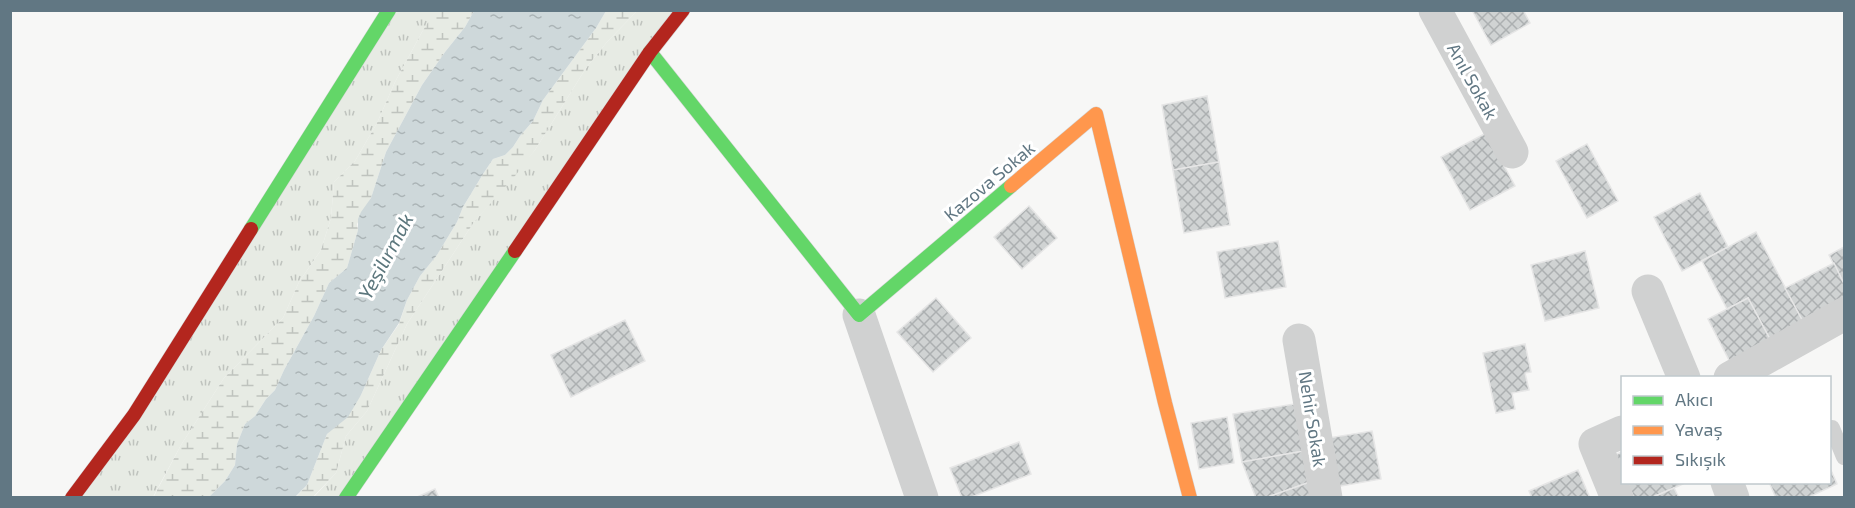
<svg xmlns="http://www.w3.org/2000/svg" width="1855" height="508" font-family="'Exo 2',sans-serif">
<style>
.grass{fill:url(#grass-tufts)}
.wetland{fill:url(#wetland-marsh)}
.water{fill:url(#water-ripples)}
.building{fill:url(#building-cross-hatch);stroke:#e6e6e6;stroke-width:1.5}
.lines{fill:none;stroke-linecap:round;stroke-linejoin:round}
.fast-casing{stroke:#d4d5d6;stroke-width:15}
.slow-casing{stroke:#d4d5d6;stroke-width:15}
.jam-casing{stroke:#d4d5d6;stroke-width:15}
.lane{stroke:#d0d1d1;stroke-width:16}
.street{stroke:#d0d1d1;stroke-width:33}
.fast{stroke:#63d668;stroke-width:14}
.slow{stroke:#ff974d;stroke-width:14}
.jam{stroke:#b3261e;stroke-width:14}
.labels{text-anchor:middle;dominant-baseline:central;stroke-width:6;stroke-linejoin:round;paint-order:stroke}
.street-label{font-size:18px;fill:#617783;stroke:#fff}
.water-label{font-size:20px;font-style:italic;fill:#5c777d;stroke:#fff}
</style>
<defs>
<pattern id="grass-tufts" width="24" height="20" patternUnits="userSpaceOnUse" patternTransform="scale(1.5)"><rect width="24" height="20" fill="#e7ebe4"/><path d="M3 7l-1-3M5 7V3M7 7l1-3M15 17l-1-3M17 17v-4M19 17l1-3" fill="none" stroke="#bfc3be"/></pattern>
<pattern id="wetland-marsh" width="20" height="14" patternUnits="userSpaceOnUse" patternTransform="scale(1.5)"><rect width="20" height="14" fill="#e7ebe4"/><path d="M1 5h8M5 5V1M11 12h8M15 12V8" fill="none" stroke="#bfc3be"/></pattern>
<pattern id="water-ripples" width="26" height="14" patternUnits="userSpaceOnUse" patternTransform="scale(1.5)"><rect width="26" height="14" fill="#ced8da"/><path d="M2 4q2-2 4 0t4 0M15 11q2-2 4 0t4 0" fill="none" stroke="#abb4b6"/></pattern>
<pattern id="building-cross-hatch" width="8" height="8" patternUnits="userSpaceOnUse" patternTransform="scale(1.5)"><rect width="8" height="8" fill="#d0d3d3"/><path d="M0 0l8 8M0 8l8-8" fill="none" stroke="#acb0b1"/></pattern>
</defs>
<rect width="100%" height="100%" fill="#f7f7f6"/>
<g class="grass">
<path d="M389,11H436L422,32L395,82L377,123L355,161L334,182L331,218L321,250L299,282L283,318L224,378L181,445L153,497L72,498Z"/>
<path d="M637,11H683L346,497L313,498L336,473L346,436L367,411L407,324L474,222L535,150L586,68L607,42Z"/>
</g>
<g class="wetland">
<path d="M435,11H474L465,27L445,52L422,85L386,152L371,198L357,224L358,230L347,268L329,283L314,316L284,370L275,390L266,399L255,416L245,424L237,444L235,465L225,481L209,497L153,498L181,445L224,378L283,318L299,282L321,250L331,218L334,182L355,161L377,123L395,82L422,32Z"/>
<path d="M606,11H637L607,42L586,68L535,150L515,176L474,222L407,324L367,411L346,436L336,473L313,497L295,498L307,485L327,434L361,395L381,350L399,324L407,300L420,276L437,255L457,222L463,207L483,174L493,159L505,155L513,147L520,136L533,121L543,100L596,28Z"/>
</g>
<path class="water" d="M474,11H606L596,28L543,100L533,121L520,136L513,147L505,155L493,159L483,174L463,207L457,222L437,255L420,276L407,300L399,323L381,350L361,395L348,417L327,434L307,485L295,497H209L225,481L235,465L237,444L245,424L255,416L266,399L275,390L284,370L314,316L329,283L347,268L358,230V219L361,212L371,198L386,152L422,85L445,52L465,27Z"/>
<g class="building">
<path d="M1472,10H1523L1530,23L1491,45Z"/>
<path d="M1207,96L1219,162L1173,170L1162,105Z"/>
<path d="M1486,133L1515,186L1470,210L1441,157Z"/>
<path d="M1587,144L1618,201L1587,218L1556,161Z"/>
<path d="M1219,162L1230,225L1184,233L1173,170Z"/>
<path d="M1700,193L1728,247L1682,271L1654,217Z"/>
<path d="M1029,206L1057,238L1022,269L994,237Z"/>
<path d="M1756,232L1805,325L1772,343L1748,298L1727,309L1702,261Z"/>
<path d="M1278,241L1286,287L1225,298L1217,252Z"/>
<path d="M1844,247V284L1829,255Z"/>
<path d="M1585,251L1599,308L1545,321L1531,265Z"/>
<path d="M1834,263L1844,284V305L1805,325L1785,288Z"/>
<path d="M936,298L971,338L933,372L897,332Z"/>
<path d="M1748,298L1772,343L1731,364L1708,319Z"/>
<path d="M625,320L645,361L571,397L551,355Z"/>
<path d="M1525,344L1531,372L1525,373L1529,390L1512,393L1515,409L1496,413L1483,353Z"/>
<path d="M1294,404L1304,451L1242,462L1233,414Z"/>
<path d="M1227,417L1234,463L1199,469L1191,423Z"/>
<path d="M1372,431L1381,479L1336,487L1328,438Z"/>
<path d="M1019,442L1031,474L969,498H962L950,468Z"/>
<path d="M1304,451L1310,482L1265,498H1256L1242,462Z"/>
<path d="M1622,452V471L1615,455Z"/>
<path d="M1830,468L1837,484L1807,498H1776L1769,482H1830Z"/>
<path d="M1578,470L1590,498H1532L1529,491Z"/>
<path d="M1310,482L1314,498H1265Z"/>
<path d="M1627,482H1683V484L1651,498H1634Z"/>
<path d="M1674,488L1679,498H1651Z"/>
<path d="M435,489L439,498H415Z"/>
</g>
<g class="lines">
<defs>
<g id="fast">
<path d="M650,52L859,315L1011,186"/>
<path d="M251,229L389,10"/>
<path d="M346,498L515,251"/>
</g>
<path id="slow" d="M1011,186L1096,114L1165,403L1190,498"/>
<g id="jam">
<path d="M515,251L650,52L683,10"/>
<path d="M72,498L134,415L251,229"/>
</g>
</defs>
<use href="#fast" class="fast-casing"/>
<use href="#slow" class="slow-casing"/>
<use href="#jam" class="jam-casing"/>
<path class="lane" d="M1832,428L1844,457"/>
<g class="street">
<path d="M1435,10L1512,152"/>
<path d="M1648,291L1684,378"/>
<path d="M859,315L922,498"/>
<path d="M1299,340L1326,498"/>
<path d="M1730,378L1844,314"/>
<path d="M1727,482L1733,498"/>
<path d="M1617,498L1595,444L1622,432"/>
</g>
<use href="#fast" class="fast"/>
<use href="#slow" class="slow"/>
<use href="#jam" class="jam"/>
</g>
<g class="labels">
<g class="street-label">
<text transform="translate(1473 81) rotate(61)">Anıl Sokak</text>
<text transform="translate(989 181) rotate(-40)">Kazova Sokak</text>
<text transform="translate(1313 419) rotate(81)">Nehir Sokak</text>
</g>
<g class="water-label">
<text transform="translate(385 256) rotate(-62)">Yeşilırmak</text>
</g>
</g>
<rect width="1855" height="508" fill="none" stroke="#617783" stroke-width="24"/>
<rect x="1621" y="376" width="210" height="108" fill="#ffffff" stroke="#c0c9cd" stroke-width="1.5"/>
<rect x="1633" y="396" width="30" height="9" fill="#63d668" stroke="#c0c9cd" stroke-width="1.5"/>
<text x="1675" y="406" font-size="18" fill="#617783">Akıcı</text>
<rect x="1633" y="426" width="30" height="9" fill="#ff974d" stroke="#c0c9cd" stroke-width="1.5"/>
<text x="1675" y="436" font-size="18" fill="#617783">Yavaş</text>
<rect x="1633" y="456" width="30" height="9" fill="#b3261e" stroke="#c0c9cd" stroke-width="1.5"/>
<text x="1675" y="466" font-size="18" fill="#617783">Sıkışık</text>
</svg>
